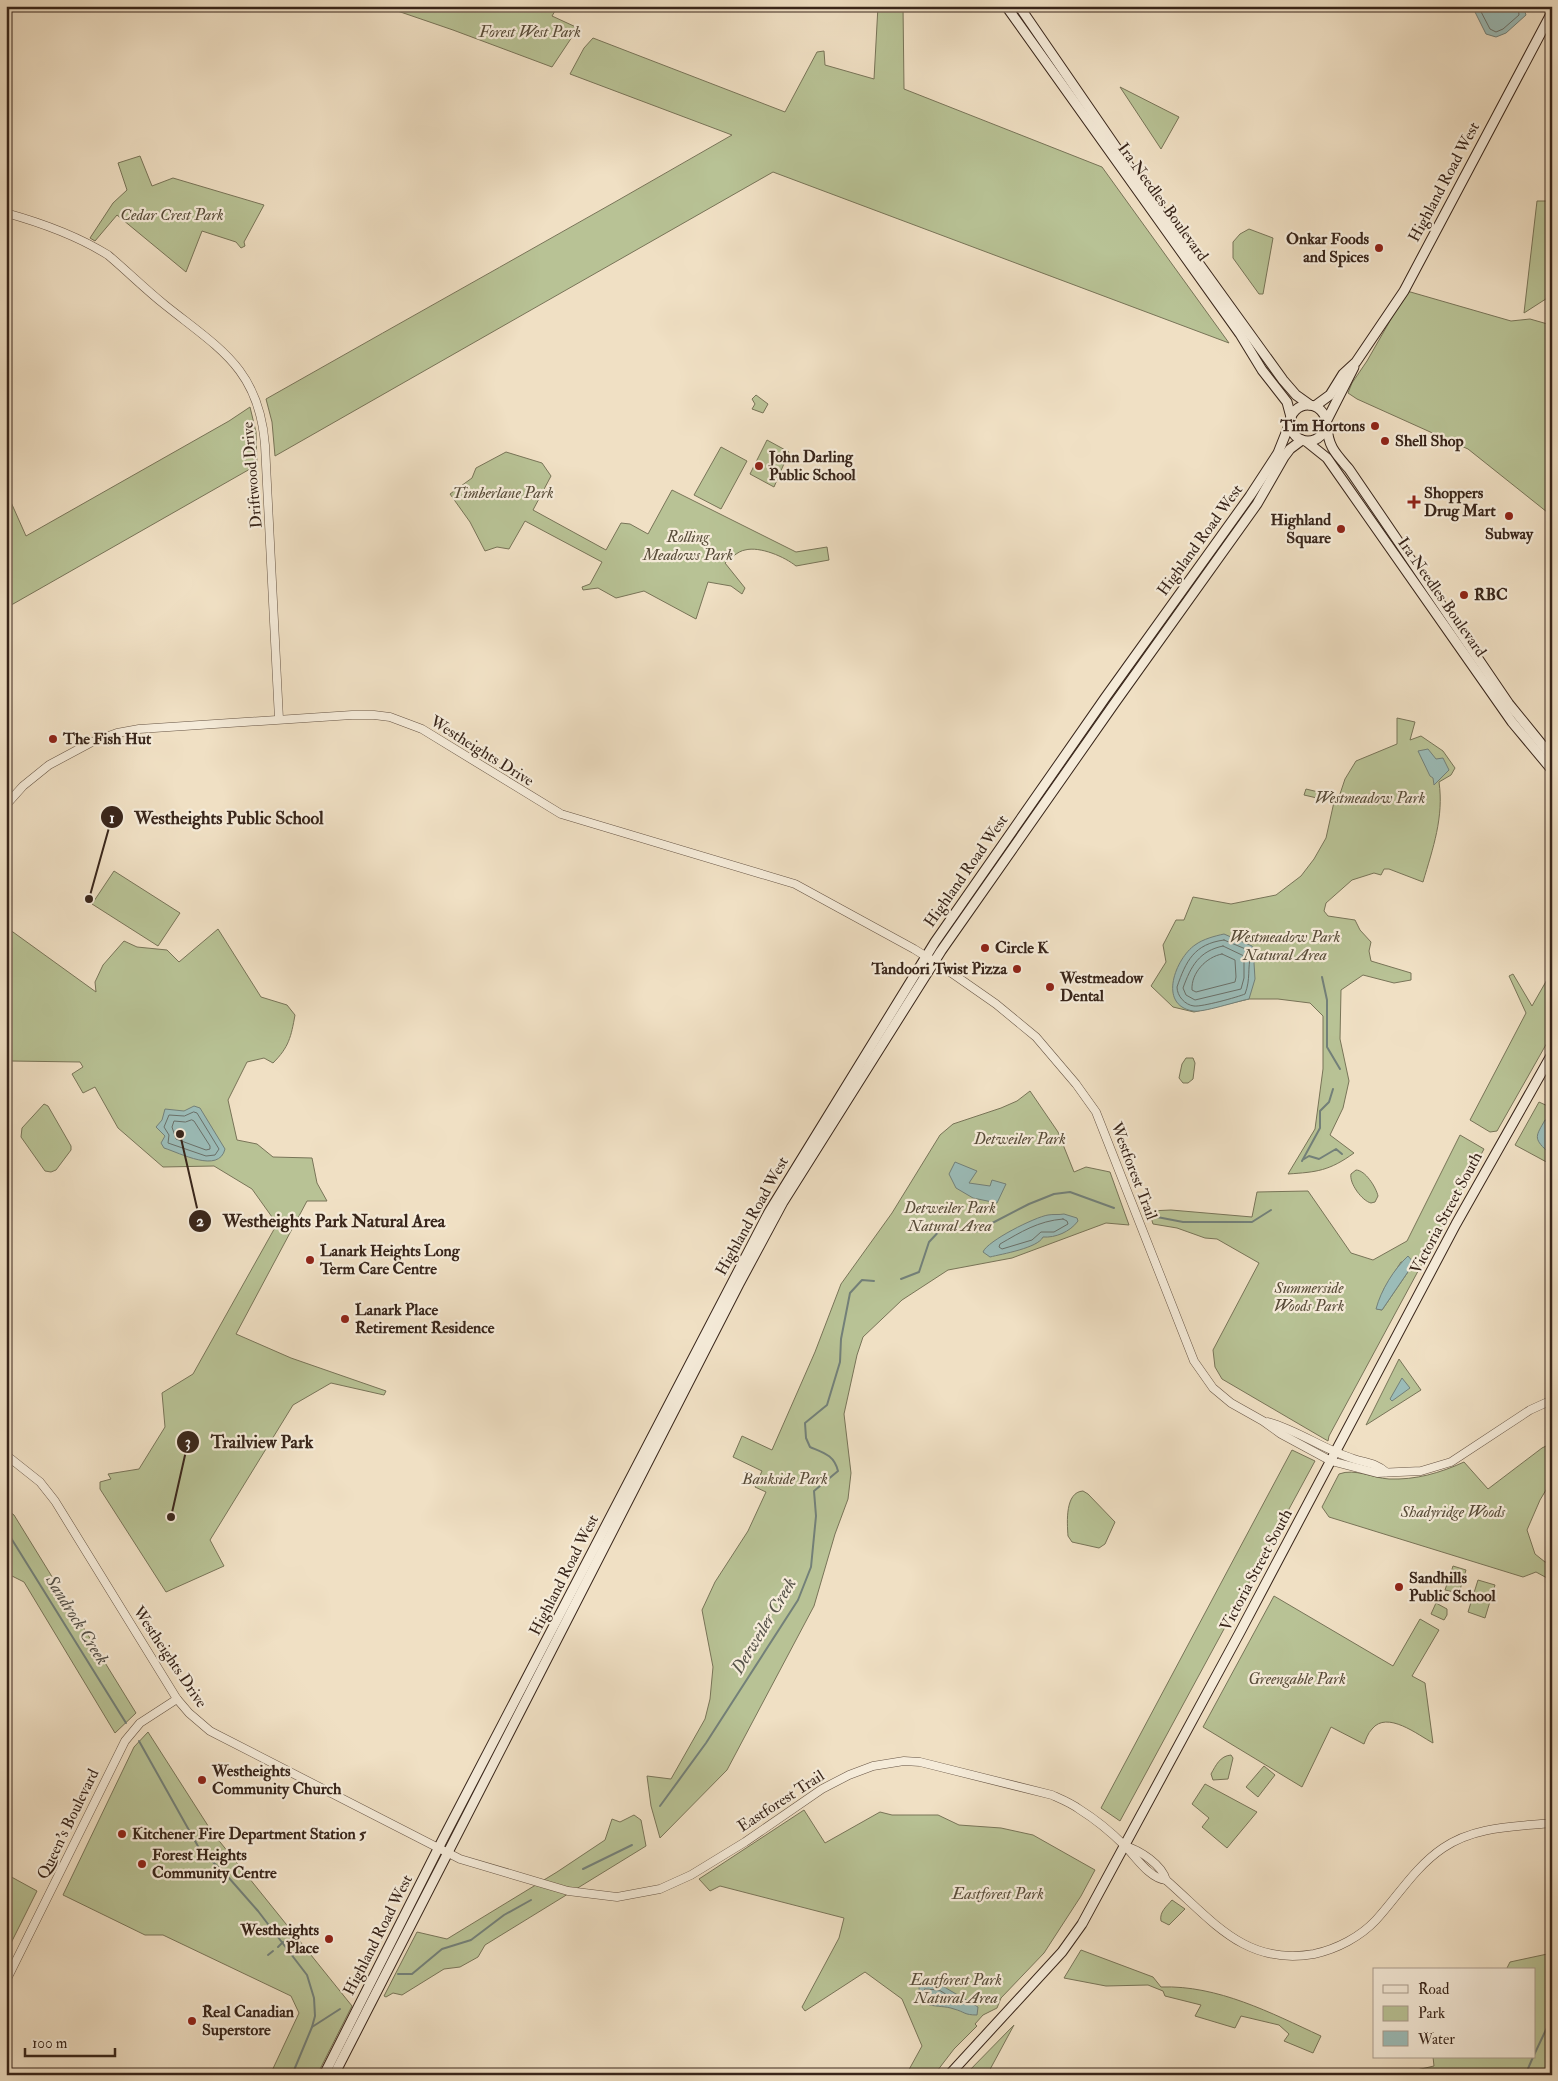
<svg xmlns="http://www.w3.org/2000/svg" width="1558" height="2081" font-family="'IM FELL Double Pica',serif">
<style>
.green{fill:#b8c295;stroke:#787458;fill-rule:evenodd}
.water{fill:#9bbcb8;stroke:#738079}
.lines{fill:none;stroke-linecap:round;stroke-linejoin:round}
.shore{stroke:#6a7069;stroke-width:1}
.stream{stroke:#738079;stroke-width:2}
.tertiary-casing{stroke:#665444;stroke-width:9}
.secondary-casing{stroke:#38251a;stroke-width:11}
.tertiary{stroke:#f5ebd9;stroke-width:8}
.secondary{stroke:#f5ebd9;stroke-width:9}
.poi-dot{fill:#8f2418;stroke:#f5ebd9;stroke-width:2}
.labels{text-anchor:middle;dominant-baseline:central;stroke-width:4.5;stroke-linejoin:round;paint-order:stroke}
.park-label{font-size:16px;font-style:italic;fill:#584c39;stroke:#f5ebd9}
.street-label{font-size:16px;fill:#38251a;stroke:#f5ebd9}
.poi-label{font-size:16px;font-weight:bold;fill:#38251a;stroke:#f5ebd9;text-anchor:start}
.water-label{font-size:18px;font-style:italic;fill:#565249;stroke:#f5ebd9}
.leader{fill:none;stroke:#38251a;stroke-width:2}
.callout-dot{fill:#38251a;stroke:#f5ebd9;stroke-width:2}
.mark-label{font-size:15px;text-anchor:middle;font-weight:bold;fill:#fff}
.callout-label{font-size:18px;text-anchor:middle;font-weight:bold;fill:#38251a;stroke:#f5ebd9;stroke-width:4.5;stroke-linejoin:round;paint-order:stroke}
</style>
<rect width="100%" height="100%" fill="#f0e0c4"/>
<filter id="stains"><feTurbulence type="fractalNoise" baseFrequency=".004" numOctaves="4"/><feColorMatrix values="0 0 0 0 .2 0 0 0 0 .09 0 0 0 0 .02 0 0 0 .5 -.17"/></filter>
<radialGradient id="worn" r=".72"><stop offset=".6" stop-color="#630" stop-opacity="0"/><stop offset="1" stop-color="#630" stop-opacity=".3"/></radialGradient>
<g class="green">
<path d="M383,6H558L552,16L578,28L552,67L453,30Z"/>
<path d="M878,6H903L904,89L1102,167L1229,343L773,172L275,456L272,422L266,399C421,311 578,224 732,135L570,74L584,48L593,38L785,112L817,52L824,51L825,65L874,79Z"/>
<path d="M1120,87L1179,117L1161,149Z"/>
<path d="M140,156L152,186L173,178L264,205L244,242L245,246L241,248L236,242L202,231L186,272L117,215L95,241L90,238L113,203L127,190L118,163Z"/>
<path d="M1537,201H1552V295L1524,313Z"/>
<path d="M1249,229L1273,238L1263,294H1259L1233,258V242L1240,234Z"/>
<path d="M1407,291L1511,321L1530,319L1551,325C1545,316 1545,307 1552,298V516L1468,449L1357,399L1348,393L1352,383L1367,361Z"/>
<path d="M756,395L768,404L763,413L752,409L755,404L752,399Z"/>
<path d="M250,407L256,432L257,465L6,608V491L26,536L229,421Z"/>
<path d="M767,440L789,452L774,487L750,474Z"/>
<path d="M721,447L747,461L721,509L694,495Z"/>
<path d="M506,452L542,463L551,476L533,510L606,550L621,523L630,524L648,534L672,490L796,552L827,547L829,560L796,566C785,557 760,546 745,550C738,551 730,559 725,563L745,588L742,594L731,586L708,582L696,619L644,591L616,598L598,588L583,590L582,587L590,584L602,562L525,521L509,549L497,547L485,551L470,522L450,494L472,478L476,468Z"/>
<path d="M1397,718L1415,722L1410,740L1421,736L1443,751L1455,768L1451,775L1439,782C1444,817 1433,848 1423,882L1389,869H1384L1381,875L1374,873L1352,880L1326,903L1324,911L1328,916L1355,920L1360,930L1371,942L1369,951L1371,961L1411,973V980L1394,983L1363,975L1341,990L1340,1039L1349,1081L1343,1108L1330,1135L1354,1153C1329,1171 1317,1172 1288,1174L1315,1129L1323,1069V1016L1310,1003L1278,999H1249L1194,1012L1173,1007L1151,986L1166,962L1163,945L1176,920H1184L1193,897L1231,904L1276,895L1301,876L1314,859L1326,838L1334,802L1304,795L1306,789L1339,797L1345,779L1356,761L1397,744Z"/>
<path d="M114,871L180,913L158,946L92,904Z"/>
<path d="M6,927L96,992L95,982L103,965L124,941L137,947L167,950L179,962L218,929L261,997L287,1005L295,1015C291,1037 289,1047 273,1063L264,1058L247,1062L228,1100L237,1140L257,1144L273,1157L312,1158L317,1183L327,1201H307L236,1334L291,1358L386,1391L384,1395L331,1383L293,1405L210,1540L224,1566L166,1592L100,1489V1482L111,1479L108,1474L139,1469L165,1427L162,1393L193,1374L277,1224L252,1189L214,1166L163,1167L118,1128L95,1087L83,1093L72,1074L83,1067L80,1062L11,1061L6,1058Z"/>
<path d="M1552,971V1034L1497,1131L1490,1132L1470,1120L1526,1013L1509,976L1513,974L1532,1006Z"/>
<path d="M1186,1058H1193L1195,1063L1193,1079L1188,1083H1183L1179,1078L1182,1064Z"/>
<path d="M1030,1091L1058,1132L1074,1172L1086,1167L1110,1172L1129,1225L1106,1223L1012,1258L948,1270L902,1300L863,1337L857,1355L844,1414L851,1473L848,1499L835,1534L814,1606L727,1770L660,1838L651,1806L647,1776L671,1779L705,1719L710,1699L713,1667L702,1610L715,1582L748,1531L766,1492L755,1487L762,1471L733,1457L742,1436L772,1450L815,1352L841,1284L892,1213L940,1135L953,1124L1001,1108L1017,1101Z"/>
<path d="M1539,1102L1552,1108V1165L1515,1145Z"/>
<path d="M44,1104L48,1106L71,1146V1150L56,1170L51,1172L45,1171L21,1137L22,1128Z"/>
<path d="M1460,1135L1484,1149L1329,1436L1328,1441L1222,1379L1215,1367L1213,1350L1259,1263L1217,1239L1205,1238L1177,1228L1153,1224L1149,1211L1171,1210L1252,1217L1257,1192L1308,1191L1351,1253L1373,1260L1407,1241ZM1401,1262L1414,1263L1382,1310L1377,1309L1384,1289Z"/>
<path d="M1356,1170C1365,1170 1376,1187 1378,1196L1375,1202L1371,1203C1362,1201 1349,1183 1351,1174Z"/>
<path d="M1399,1359L1421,1390L1366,1425Z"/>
<path d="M1552,1443V1480L1540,1500L1527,1530L1535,1554L1545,1562L1552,1563V1604L1547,1578L1536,1572L1523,1577L1329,1517L1322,1507L1339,1474C1355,1468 1372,1478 1389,1479C1416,1480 1440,1473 1464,1462L1488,1489L1542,1448Z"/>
<path d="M1292,1450L1315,1461L1120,1821L1101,1808Z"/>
<path d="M1083,1491L1088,1494L1115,1522L1105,1544L1099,1548L1072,1542L1068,1536C1067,1522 1065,1492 1083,1491Z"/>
<path d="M6,1509L14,1515L136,1713L115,1733L24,1582L6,1573Z"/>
<path d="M1453,1566L1466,1570L1459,1593L1445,1590Z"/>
<path d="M1478,1580L1495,1585L1485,1618L1468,1612Z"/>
<path d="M1274,1596L1393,1666L1420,1619L1439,1630L1412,1676L1425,1683L1433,1743C1418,1735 1387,1710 1372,1729C1368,1733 1366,1739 1364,1744L1331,1727L1302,1787L1203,1727Z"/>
<path d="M1436,1603L1447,1609V1615L1444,1620L1431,1614Z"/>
<path d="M148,1732L212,1832L352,2006L317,2075H270L299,2013L291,1996L163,1935H145L63,1895L134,1747Z"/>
<path d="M1231,1755L1233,1758L1228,1779L1213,1780L1211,1774C1216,1765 1220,1756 1231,1755Z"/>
<path d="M1264,1766L1275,1775L1258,1797L1246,1787Z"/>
<path d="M1205,1784L1257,1812L1227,1848L1202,1827L1209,1818L1192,1804Z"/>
<path d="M804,1810L825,1843L880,1812L892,1815H938L959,1825L1001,1828L1033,1835L1095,1870L1081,1896L1044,1953L1001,1998L997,2008L983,2015L975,2024L977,2026L954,2049L934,2075H906L922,2046L902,1999L865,1972L805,2011L802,2007L839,1938L844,1918L720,1886L710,1891L699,1879Z"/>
<path d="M634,1815L641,1820L646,1846L485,1945L478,1957L460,1967L444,1969L402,1995L393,1993L386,1997L384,1996L417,1932L447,1939L557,1872L605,1840L612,1819L620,1822Z"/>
<path d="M6,1874L37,1891L6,1953Z"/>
<path d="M1172,1900L1185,1909L1169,1925L1161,1921C1159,1912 1167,1906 1172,1900Z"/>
<path d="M1081,1950L1153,1977L1161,1987C1218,1985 1271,2013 1321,2036L1313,2053L1284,2041L1289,2034L1279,2025L1241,2016L1235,2028L1195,2016L1201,2005L1165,1996L1163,1991L1148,1985L1106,1986L1064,1978Z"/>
<path d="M1552,1953V2075H1395L1434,2066L1433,2057H1534V1970H1506L1510,1962Z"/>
<path d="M1014,2025L987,2075H965Z"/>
</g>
<g class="water">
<path d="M1472,6H1519L1524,9L1526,15L1506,33L1496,37L1486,34Z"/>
<path d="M1428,749L1436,759L1443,758L1449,770L1434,785L1433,778L1430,776L1418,751Z"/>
<path d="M1224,934L1252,946L1257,956L1254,963L1255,979L1249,999C1238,1001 1202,1013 1193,1011C1157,1005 1176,958 1195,945C1203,939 1215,936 1224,934Z"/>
<path d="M194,1106L200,1108L225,1149C219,1174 180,1153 164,1148L161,1143L165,1136L156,1127L162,1120L165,1109L184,1111Z"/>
<path d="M1545,1120L1552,1121C1552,1131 1550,1141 1547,1151C1533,1138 1536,1136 1545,1120Z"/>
<path d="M955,1162L977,1171L969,1183L990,1186L992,1180L1006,1184L997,1203L973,1198L956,1188L949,1174Z"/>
<path d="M1064,1214L1077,1218L1078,1221C1070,1232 1055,1238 1043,1237C1038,1248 1002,1254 990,1257L983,1252C987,1241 1035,1217 1048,1215C1053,1214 1059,1215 1064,1214Z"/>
<path d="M1408,1256L1414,1263L1382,1310L1376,1309C1381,1290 1394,1269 1408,1256Z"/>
<path d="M1402,1378L1410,1388L1392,1401L1390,1399Z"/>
<path d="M927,1982L941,1985L978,2007L977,2015C964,2015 965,2012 954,2009C937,2003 919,2012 919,1986Z"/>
</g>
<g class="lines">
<g class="shore">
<path d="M1478,6L1490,29L1496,32L1503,29L1519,15L1518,6"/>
<path d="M1224,940L1248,950L1251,955C1247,969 1251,978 1245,994C1238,997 1202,1007 1194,1006C1185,1005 1177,996 1177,987C1186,961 1194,944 1224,940Z"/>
<path d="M1223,946L1244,956V978L1241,989L1195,1000L1186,995L1183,988C1191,966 1199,951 1223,946Z"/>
<path d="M1222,954L1235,960L1236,977L1235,982L1196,992L1192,990C1191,973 1206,957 1222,954Z"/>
<path d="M194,1112L197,1113L219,1149L215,1155L206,1156L168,1143L169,1135L164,1127L169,1115L184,1116Z"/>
<path d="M192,1120L194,1121L210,1146V1149L206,1150L176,1139L172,1127L174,1121L185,1122Z"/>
<path d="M1063,1219L1067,1221L1068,1224L1054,1232H1041L1032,1240L1002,1249L999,1247L1000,1244C1021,1232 1038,1221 1063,1219Z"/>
<path d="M925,1989L939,1990L954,1999L955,2002C944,2006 931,2003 924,1993Z"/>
</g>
<g class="stream">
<path d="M1322,977L1327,1000V1047L1340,1069"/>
<path d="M1304,1159L1309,1156L1319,1159L1336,1149L1342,1154"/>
<path d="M1302,1161L1320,1128V1111L1329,1102L1333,1089"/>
<path d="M1157,1217L1183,1222H1252L1271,1210"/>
<path d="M901,1279L919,1272L929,1242L944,1226L975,1232L1029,1204L1054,1194L1070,1192L1114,1208"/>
<path d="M6,1530L126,1723"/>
<path d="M139,1741L199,1848L229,1878L258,1911L307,1975L314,1998L315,2016L312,2027L292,2075"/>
<path d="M660,1806L706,1743L798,1600L811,1567L816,1516L814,1491L838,1471C834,1455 824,1453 810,1447L806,1438L805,1423L827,1405L840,1362L841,1339L850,1293L862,1280L874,1281"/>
<path d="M583,1869L632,1845"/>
<path d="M278,1947L283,1942"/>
<path d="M268,1955L273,1951"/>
<path d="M398,1974H412L442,1949L471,1940L504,1915L531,1900"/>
<path d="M312,2027L340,2009"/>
<path d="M1534,2055L1552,2017"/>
<path d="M1522,2075L1527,2071L1533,2057"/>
</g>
<defs>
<g id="tertiary">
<path d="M6,213C42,223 76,235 108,255C127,271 145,289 165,305C220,349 259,369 265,445L279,719"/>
<path d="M6,805L23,786L49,765L92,742L117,733L139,729L352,715H374L390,717L422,729L561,814L795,884L914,949L943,967L996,1004L1036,1037L1076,1084L1096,1112L1194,1361L1213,1388L1231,1403L1263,1421L1281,1434L1331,1461L1377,1473L1421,1471L1451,1462L1530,1410L1552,1400"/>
<path d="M1268,1422C1298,1430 1324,1450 1354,1459C1366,1463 1376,1463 1386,1472"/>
<path d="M6,1455L40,1482L55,1501L177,1699L189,1713L210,1731L460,1859L568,1891L617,1897L660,1889L691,1875L745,1842L822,1789L849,1775L873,1766L904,1761L920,1762L1052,1795C1061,1799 1071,1803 1079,1809C1095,1819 1112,1833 1125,1846C1136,1857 1150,1879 1166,1880"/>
<path d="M1125,1846C1140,1850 1162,1865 1166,1880C1213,1921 1245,1966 1314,1954C1337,1949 1360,1937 1376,1920C1398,1896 1415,1867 1443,1848C1475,1826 1514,1827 1552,1823"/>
<path d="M6,1981L125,1741L140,1723L177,1699"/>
</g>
<g id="secondary">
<path d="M1006,6L1240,334L1262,370L1287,402L1291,417"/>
<path d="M1019,6L1140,182L1283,380L1296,395L1310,405"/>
<circle cx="1308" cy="423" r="18"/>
<path d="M1315,406L1330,395L1343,374L1356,362L1404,291L1552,12"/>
<path d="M1327,420L1354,367"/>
<path d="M1327,426C1328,447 1336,454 1349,469L1509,704L1552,757"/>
<path d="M1307,442L1327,458L1512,722L1552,770"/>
<path d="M324,2075L444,1837L769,1212L935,942L1105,698L1250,496L1278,453L1290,423"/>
<path d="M334,2075L739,1284L783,1202L941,951L1114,704L1257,504L1284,457L1290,449L1302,440"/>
<path d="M949,2075L1062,1952L1082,1924L1239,1634L1456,1224L1552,1054"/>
</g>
</defs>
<use href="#tertiary" class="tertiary-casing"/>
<use href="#secondary" class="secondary-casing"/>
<use href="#tertiary" class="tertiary"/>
<use href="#secondary" class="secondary"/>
</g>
<g class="poi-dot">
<circle cx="1379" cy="248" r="5"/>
<circle cx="1375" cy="426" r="5"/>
<circle cx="1385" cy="441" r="5"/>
<circle cx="759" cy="466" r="5"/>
<path d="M1411.5 494.5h5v5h5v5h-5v5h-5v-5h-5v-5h5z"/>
<circle cx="1509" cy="516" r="5"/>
<circle cx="1341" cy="529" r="5"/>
<circle cx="1464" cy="595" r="5"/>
<circle cx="53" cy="739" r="5"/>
<circle cx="985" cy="948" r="5"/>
<circle cx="1017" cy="969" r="5"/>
<circle cx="1050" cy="987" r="5"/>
<circle cx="310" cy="1260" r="5"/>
<circle cx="345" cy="1319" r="5"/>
<circle cx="1399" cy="1587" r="5"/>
<circle cx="202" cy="1780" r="5"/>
<circle cx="122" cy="1834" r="5"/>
<circle cx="142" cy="1864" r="5"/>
<circle cx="329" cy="1939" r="5"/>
<circle cx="192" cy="2021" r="5"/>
</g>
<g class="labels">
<g class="park-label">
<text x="530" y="32">Forest West Park</text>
<text x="172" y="215">Cedar Crest Park</text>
<text x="503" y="493">Timberlane Park</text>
<text x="688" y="537">Rolling<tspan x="688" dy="18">Meadows Park</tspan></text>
<text x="1370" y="798">Westmeadow Park</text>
<text x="1285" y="937">Westmeadow Park<tspan x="1285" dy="18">Natural Area</tspan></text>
<text x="1020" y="1139">Detweiler Park</text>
<text x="950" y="1208">Detweiler Park<tspan x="950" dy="18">Natural Area</tspan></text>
<text x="1309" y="1288">Summerside<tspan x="1309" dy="18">Woods Park</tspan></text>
<text x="785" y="1479">Bankside Park</text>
<text x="1453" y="1512">Shadyridge Woods</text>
<text x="1297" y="1679">Greengable Park</text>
<text x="998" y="1894">Eastforest Park</text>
<text x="956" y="1980">Eastforest Park<tspan x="956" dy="18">Natural Area</tspan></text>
</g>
<g class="street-label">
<text transform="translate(1444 182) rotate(-62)">Highland Road West</text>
<text transform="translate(1163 202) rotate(54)">Ira Needles Boulevard</text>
<text transform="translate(252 475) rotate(-95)">Driftwood Drive</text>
<text transform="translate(1200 540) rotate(-54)">Highland Road West</text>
<text transform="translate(1442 597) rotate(55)">Ira Needles Boulevard</text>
<text transform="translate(482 751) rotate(32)">Westheights Drive</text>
<text transform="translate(966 871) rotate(-55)">Highland Road West</text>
<text transform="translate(1134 1171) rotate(69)">Westforest Trail</text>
<text transform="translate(1446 1213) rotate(-62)">Victoria Street South</text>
<text transform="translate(752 1216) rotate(-61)">Highland Road West</text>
<text transform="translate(1256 1570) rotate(-62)">Victoria Street South</text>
<text transform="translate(564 1575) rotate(-63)">Highland Road West</text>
<text transform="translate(170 1657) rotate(56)">Westheights Drive</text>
<text transform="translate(781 1801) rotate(-33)">Eastforest Trail</text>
<text transform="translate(68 1824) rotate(-64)">Queen's Boulevard</text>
<text transform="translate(378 1935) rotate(-63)">Highland Road West</text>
</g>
<g class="poi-label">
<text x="1369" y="239" text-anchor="end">Onkar Foods<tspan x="1369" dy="18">and Spices</tspan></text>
<text x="1365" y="426" text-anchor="end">Tim Hortons</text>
<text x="1395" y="441">Shell Shop</text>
<text x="769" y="457">John Darling<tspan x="769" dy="18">Public School</tspan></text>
<text x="1424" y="493">Shoppers<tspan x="1424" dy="18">Drug Mart</tspan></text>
<text x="1331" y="520" text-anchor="end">Highland<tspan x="1331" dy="18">Square</tspan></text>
<text x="1509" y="534" text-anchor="middle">Subway</text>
<text x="1474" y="595">RBC</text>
<text x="63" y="739">The Fish Hut</text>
<text x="995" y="948">Circle K</text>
<text x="1007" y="969" text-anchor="end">Tandoori Twist Pizza</text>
<text x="1060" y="978">Westmeadow<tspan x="1060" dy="18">Dental</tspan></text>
<text x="320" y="1251">Lanark Heights Long<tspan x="320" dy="18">Term Care Centre</tspan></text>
<text x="355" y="1310">Lanark Place<tspan x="355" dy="18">Retirement Residence</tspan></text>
<text x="1409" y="1578">Sandhills<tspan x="1409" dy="18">Public School</tspan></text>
<text x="212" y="1771">Westheights<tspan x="212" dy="18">Community Church</tspan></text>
<text x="132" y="1834">Kitchener Fire Department Station 5</text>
<text x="152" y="1855">Forest Heights<tspan x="152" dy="18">Community Centre</tspan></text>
<text x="319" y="1930" text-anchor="end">Westheights<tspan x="319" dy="18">Place</tspan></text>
<text x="202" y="2012">Real Canadian<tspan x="202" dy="18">Superstore</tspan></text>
</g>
<g class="water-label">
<text transform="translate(77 1620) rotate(58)">Sandrock Creek</text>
<text transform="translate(764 1626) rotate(-59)">Detweiler Creek</text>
</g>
</g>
<path class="leader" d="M89 899L112 817M180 1134L200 1221M171 1517L188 1442"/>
<g class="callout-dot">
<circle cx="89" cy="899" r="5"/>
<circle cx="180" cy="1134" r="5"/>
<circle cx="171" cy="1517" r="5"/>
<circle cx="112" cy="817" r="12"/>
<circle cx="200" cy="1221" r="12"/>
<circle cx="188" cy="1442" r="12"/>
</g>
<g class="mark-label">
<text x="112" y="823">1</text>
<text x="200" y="1226">2</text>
<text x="188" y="1447">3</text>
</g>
<g class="callout-label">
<text x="229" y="824">Westheights Public School</text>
<text x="334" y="1227">Westheights Park Natural Area</text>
<text x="262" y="1448">Trailview Park</text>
</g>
<rect width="1558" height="2081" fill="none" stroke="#f0e0c4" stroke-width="25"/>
<rect x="8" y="8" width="1543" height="2066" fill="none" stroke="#38251a" stroke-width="2.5"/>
<rect x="12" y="12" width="1533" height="2056" fill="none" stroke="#38251a"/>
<rect x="1373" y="1968" width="162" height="90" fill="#f5ebd9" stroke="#a99c8d"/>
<rect x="1383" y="1985" width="25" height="8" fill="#f5ebd9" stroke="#a99c8d"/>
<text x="1418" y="1994" font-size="15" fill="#38251a">Road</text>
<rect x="1383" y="2006" width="25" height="15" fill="#b8c295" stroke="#a99c8d"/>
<text x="1418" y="2018" font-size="15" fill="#38251a">Park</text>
<rect x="1383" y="2031" width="25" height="15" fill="#9bbcb8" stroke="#a99c8d"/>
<text x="1418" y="2044" font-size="15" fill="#38251a">Water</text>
<path d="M25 2048v8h90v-8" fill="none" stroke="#38251a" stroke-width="2.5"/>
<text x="32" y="2048" font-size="15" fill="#38251a" stroke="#f5ebd9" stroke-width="4" paint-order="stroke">100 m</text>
<rect width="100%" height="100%" filter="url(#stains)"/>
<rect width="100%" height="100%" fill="url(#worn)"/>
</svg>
